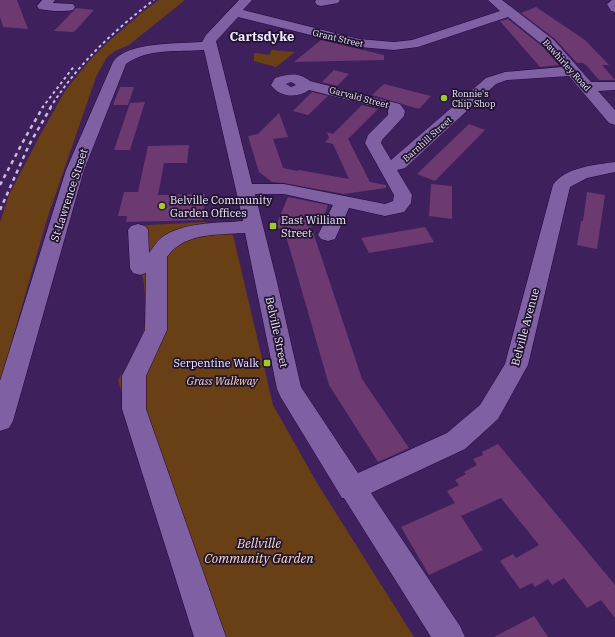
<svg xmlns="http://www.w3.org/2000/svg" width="615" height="637" font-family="'IBM Plex Serif',serif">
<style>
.green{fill:#694015}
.building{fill:#6c3971}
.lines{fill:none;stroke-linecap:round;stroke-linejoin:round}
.minor-casing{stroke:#250341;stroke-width:1}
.minor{fill:#7e60a3;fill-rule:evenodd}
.rail-far1{stroke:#cabcdb;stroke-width:2;stroke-dasharray:3 3;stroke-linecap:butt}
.rail{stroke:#cabcdb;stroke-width:2.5;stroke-dasharray:4 4;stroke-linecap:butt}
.poi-dot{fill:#a0c92b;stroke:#1f132e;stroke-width:1.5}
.labels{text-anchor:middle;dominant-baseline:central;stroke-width:3.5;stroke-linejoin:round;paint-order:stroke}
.far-street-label{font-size:9px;fill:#f1e7fe;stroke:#1f132e}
.far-poi-label{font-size:9px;fill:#f1e7fe;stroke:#1f132e;text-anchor:start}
.street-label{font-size:11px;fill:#f1e7fe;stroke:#1f132e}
.poi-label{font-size:11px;fill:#f1e7fe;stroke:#1f132e;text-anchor:start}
.park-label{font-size:11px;font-style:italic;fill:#f8dbc1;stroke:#1f132e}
.far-district-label{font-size:13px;font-weight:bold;fill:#f1e7fe;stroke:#1f132e}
.near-park-label{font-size:13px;font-style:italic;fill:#f8dbc1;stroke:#1f132e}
</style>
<rect width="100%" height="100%" fill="#3e205d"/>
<g class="green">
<path d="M159,0H185L129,45L115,51L107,57L96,77L48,216L0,382V222L9,195L38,139L65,91L90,60L108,42L144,11Z"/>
<path d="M271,50L295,52L276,67L254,61V53L270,55Z"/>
<path d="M205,222L233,235L273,405L317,483L414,637H195L118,380L141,345L146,317L144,283L131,226Z"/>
</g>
<g class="building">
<path d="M0,0H17L28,29L3,27L0,17Z"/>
<path d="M536,7L585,40L609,65H602L615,80H599L587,66L583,63H577L555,39L521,13Z"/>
<path d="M76,8L94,10L74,32L54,31Z"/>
<path d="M508,19L543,47L559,65L540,67L500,21Z"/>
<path d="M321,40L384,55V60L294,62Z"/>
<path d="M334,70L349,74L337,86L322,82Z"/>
<path d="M384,84L431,96L419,109L372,95Z"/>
<path d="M120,87H134L128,105H113Z"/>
<path d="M312,92L328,96L308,115L293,111Z"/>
<path d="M145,102L130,150H114L130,103Z"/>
<path d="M362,105L378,109L348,139L370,182L386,185V188L344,194L284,183L272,182L259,172L248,136L258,134L279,113L288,137L273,139L283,168L297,171L299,170L349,179L333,144L325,142L329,138L327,132L333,134Z"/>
<path d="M469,124L485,130L435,181L417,174Z"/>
<path d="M189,145L187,163H164L158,195L205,194L203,220L126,222L127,216H118L124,192H138L148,146Z"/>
<path d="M431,184L452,186V219L429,216Z"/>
<path d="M587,192L605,195L597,249L577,245L581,221H583Z"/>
<path d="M288,197L328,205L322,222L309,220L362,379L409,448L378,462L329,385L284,229L275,228Z"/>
<path d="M425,227L434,242L369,253L361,238Z"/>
<path d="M498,444L615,585V618L601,600L587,608L564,578L552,585L548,579L535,587L532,583L520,589L500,561L513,554L516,558L539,545L501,498L461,516L483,550L429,575L401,527L455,503L447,491L459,485L455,480L466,474L464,472L477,465L473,459L483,455L482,452Z"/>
<path d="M534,616L548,637H494Z"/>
</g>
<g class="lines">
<defs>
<g id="minor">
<path d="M42,0H55L53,3L73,4L75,7L73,10C63,12 49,11 39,9L37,6Z"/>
<path d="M239,0H252L243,10L359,39L394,42L412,40L500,11L488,0H502L554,40L591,82H615V90L598,91L615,110V125L609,123L569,76L507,80L496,84L405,168L397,170L412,195L411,203L404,212L385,216L349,208L335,239L328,241L321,239L318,235L333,205L284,194H255L277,282L301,387L358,473L447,433L480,405L505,364L553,185C565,167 595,165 615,162V172L587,178L570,187L528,365L498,419L465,449L371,493L460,626L465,637H431L344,498H342L280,396L277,389L245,233C219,235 184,232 167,257V330L146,376V409L226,637H194L122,409V376L145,330L146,273L140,275L133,273L130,268L128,230L131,226L138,224L145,226L148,230L149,253C153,248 156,242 161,238C181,222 219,223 243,221L204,50C179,52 147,48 126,64L84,170L13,421L9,428L0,431V381L66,170L113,62C127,41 180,44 202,42L206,35ZM238,17L359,47L394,50L418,47L508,17L544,46L562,67L505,72L486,78L391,160L381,143L382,140L404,116L405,111L400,104L310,81C298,72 289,74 275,78L271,85C279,97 297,99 309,90L388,110V115L368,135L365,143L394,195L393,201L385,204L284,184H252L216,41ZM291,82L296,85L291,87L286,84Z"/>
<path d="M316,0H340L338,3L321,6L317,5L315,2Z"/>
<path d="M612,0H615V12L611,11L607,4Z"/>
</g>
</defs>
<use href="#minor" class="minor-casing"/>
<use href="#minor" class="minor"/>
<g class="rail-far1">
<path d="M42,108L75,65"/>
<path d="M50,108C77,65 113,31 154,0"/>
</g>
<g class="rail">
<path d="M0,185L25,138L43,107"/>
<path d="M0,210L29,145L51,107"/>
</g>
</g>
<g class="poi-dot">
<circle cx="444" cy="98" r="4"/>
<circle cx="162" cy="206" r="4"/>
<rect x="269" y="222" width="8" height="8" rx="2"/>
<rect x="263" y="359" width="8" height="8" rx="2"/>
</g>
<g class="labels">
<g class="far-street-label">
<text transform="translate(338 38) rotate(13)">Grant Street</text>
<text transform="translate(567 65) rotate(48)">Bawhirley Road</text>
<text transform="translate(359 97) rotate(15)">Garvald Street</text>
<text transform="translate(427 139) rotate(-42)">Barnhill Street</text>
</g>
<g class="far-poi-label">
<text x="452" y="93">Ronnie's<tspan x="452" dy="10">Chip Shop</tspan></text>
</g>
<g class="street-label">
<text transform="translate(69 195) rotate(-72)">St Lawrence Street</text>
<text transform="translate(525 327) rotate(-75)">Belville Avenue</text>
<text transform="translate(277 332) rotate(78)">Belville Street</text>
</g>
<g class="poi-label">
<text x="170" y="200">Belville Community<tspan x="170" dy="13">Garden Offices</tspan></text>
<text x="281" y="220">East William<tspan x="281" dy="13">Street</tspan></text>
<text x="259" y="363" text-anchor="end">Serpentine Walk</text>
</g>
<g class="park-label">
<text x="222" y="381">Grass Walkway</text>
</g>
<g class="far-district-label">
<text x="262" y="36">Cartsdyke</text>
</g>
<g class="near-park-label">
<text x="259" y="543">Bellville<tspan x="259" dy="15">Community Garden</tspan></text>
</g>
</g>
</svg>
